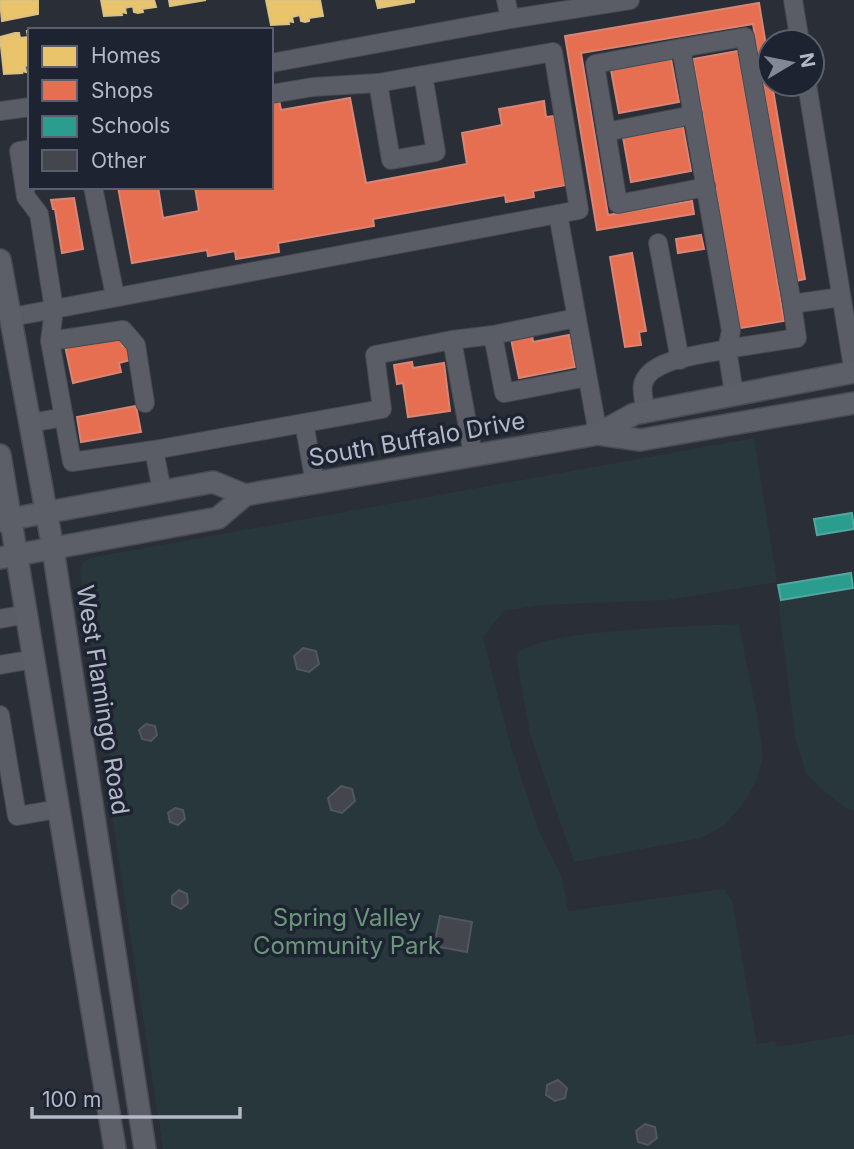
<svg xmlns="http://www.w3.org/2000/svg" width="854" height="1149" font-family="Inter,sans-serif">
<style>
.green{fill:#27373c}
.homes{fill:#e9c46a;stroke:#d9c186;stroke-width:2}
.shops{fill:#e76f51;stroke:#d88575;stroke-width:2}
.schools{fill:#2a9d8f;stroke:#53a5a0;stroke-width:2}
.building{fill:#43464d;stroke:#52565e;stroke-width:2}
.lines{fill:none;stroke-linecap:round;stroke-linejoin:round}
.minor-casing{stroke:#46494f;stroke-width:20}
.major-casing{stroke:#484b53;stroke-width:24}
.minor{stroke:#5a5d65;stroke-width:18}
.major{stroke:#5c5f67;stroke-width:21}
.labels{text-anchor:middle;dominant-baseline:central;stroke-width:7;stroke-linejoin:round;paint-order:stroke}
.street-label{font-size:24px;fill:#b4b9c8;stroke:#1d2331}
.park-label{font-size:24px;fill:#6b987a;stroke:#1d2331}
</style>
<rect width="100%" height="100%" fill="#2a2e36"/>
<g class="green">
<path d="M754,438L777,582L667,600L542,605L504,611L483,637L508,736L538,829L562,878L568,911L723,889L732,900L757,1044L775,1041L777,1047L854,1034V1149H163L111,809L112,771L80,572L82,564L89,558Z"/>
<path d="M854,576V811L847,809L820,788L806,773L795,737L777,592Z"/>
<path d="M739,624L758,720L763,757L757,779L746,800L724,826L701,838L574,862L530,734L516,656C530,629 703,626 739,624Z"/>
</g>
<g class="homes">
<path d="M0,0H38V14L2,21Z"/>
<path d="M101,0H154L156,7L142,9L143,12L138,13L134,12L133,6L125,8L126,13L121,12L122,15L104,16Z"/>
<path d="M169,0H206L170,6Z"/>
<path d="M266,0H320L323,16L309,18V21L305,22L301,21L300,15L292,17L293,22L288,21L289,24L271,25Z"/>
<path d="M376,0H414V2L378,8Z"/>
<path d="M27,31H30V65L25,66L26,72L21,71L22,73L4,74L0,37L15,33H19L20,38L28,37Z"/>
</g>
<g class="shops">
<path d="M759,3L770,70V84H772L805,279L796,281L753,24L581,53L608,215L692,201L694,214L597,230L565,36Z"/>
<path d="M738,51L784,321L740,328L693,59Z"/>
<path d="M671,59L679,102L619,113L611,70Z"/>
<path d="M278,95L281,110L350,98L366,183L467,164L462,133L502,125L499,109L544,101L546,117L554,116L566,185L533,191L534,197L506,202L505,195L373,219L374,226L278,243L279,252L236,259L235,251L208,256L207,250L132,263L118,187H158L163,218L199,211L195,187H271V97Z"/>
<path d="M683,127L691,171L631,182L623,137Z"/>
<path d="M74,198L83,249L62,253L55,209H53L51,200Z"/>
<path d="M701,235L704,249L678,253L676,239Z"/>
<path d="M632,253L646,331L639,332L641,345L625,347L610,257Z"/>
<path d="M119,332L122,346L131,344L134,359L119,363L121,372L73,383L64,341Z"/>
<path d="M532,335L533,342L569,335L575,367L519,378L511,339Z"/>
<path d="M412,362L413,368L444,363L450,411L408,417L403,383L397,384L394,365Z"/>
<path d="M136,406L141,432L81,442L77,417Z"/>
</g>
<g class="schools">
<path d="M852,513L854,529L817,535L814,519Z"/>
<path d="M851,573L853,588L781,600L778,585Z"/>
</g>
<g class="building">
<path d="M303,648L316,651L319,664L309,672L297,669L294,656Z"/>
<path d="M146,724L155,726L157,735L151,741L142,739L139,730Z"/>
<path d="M341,786L352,789L355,801L342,813L331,810L328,798Z"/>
<path d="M175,808L183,810L185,819L178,825L170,822L168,813Z"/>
<path d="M179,890L187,894L188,903L181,909L172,904V896Z"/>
<path d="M440,916L472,922L467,952L434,946Z"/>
<path d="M558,1080L567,1088L565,1098L555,1101L546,1095L547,1085Z"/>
<path d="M645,1124L655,1127L657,1138L648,1145L638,1142L636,1131Z"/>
</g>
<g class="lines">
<defs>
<g id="minor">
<path d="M506,0L510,19"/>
<path d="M793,0L800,42"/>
<path d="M681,48L595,64L618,204L706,187"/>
<path d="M271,63L510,19L630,0"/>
<path d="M378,83L391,160L436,152L423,75"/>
<path d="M807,84L854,374"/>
<path d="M0,111L30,107"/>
<path d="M606,132L693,115"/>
<path d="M30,149L19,151L26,197L39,214L54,309L50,341L72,462L154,450L382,409L375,355L452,340L473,455"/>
<path d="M93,187L115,296"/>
<path d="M558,214L598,434"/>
<path d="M658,243L680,360"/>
<path d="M12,317L579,210L553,52L378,83L313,87L271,94"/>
<path d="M493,335L576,318"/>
<path d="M452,340L493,335L504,393L587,377"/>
<path d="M50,341L123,330L136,345L145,403"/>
<path d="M734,394L727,349L797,338L792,304L841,297"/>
<path d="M646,412C645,404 641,392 643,384C650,358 704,355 727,349L731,331L681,48L745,37L792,304"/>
<path d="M31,423L64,417"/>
<path d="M304,423L315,483"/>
<path d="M154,450L162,491"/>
<path d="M0,619L27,614"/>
<path d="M0,665L34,659"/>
<path d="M0,715L17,816L58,809"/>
</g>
<g id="major">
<path d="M0,260L53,549L145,1149"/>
<path d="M598,434L634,414L854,372"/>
<path d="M0,455L115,1149"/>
<path d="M0,521L213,482L245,495"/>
<path d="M0,558L218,518L245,495L598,434L640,440L854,403"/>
</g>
</defs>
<use href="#minor" class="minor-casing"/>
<use href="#major" class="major-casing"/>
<use href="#minor" class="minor"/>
<use href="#major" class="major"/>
</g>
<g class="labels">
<g class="street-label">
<text transform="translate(417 439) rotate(-10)">South Buffalo Drive</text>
<text transform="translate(103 700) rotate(81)">West Flamingo Road</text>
</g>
<g class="park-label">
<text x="347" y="917">Spring Valley<tspan x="347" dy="28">Community Park</tspan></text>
</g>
</g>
<rect x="28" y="28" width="245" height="161" fill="#1d2331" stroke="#595f6d" stroke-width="2"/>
<rect x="42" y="46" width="35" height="21" fill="#e9c46a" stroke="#595f6d" stroke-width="2"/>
<text x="91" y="63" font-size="21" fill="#b4b9c8">Homes</text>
<rect x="42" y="80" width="35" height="21" fill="#e76f51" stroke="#595f6d" stroke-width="2"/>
<text x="91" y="98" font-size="21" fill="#b4b9c8">Shops</text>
<rect x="42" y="116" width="35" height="21" fill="#2a9d8f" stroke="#595f6d" stroke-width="2"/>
<text x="91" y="133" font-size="21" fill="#b4b9c8">Schools</text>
<rect x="42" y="150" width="35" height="21" fill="#43464d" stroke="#595f6d" stroke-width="2"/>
<text x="91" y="168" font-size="21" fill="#b4b9c8">Other</text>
<g transform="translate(791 63) rotate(80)"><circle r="33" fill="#1d2331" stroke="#595f6d" stroke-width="2"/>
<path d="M0-5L12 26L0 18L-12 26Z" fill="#848895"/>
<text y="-10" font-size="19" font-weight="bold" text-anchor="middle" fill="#b4b9c8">N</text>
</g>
<path d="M32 1107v10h208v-10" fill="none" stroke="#b4b9c8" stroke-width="3.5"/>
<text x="42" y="1107" font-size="21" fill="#b4b9c8" stroke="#1d2331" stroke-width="5" paint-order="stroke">100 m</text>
</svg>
